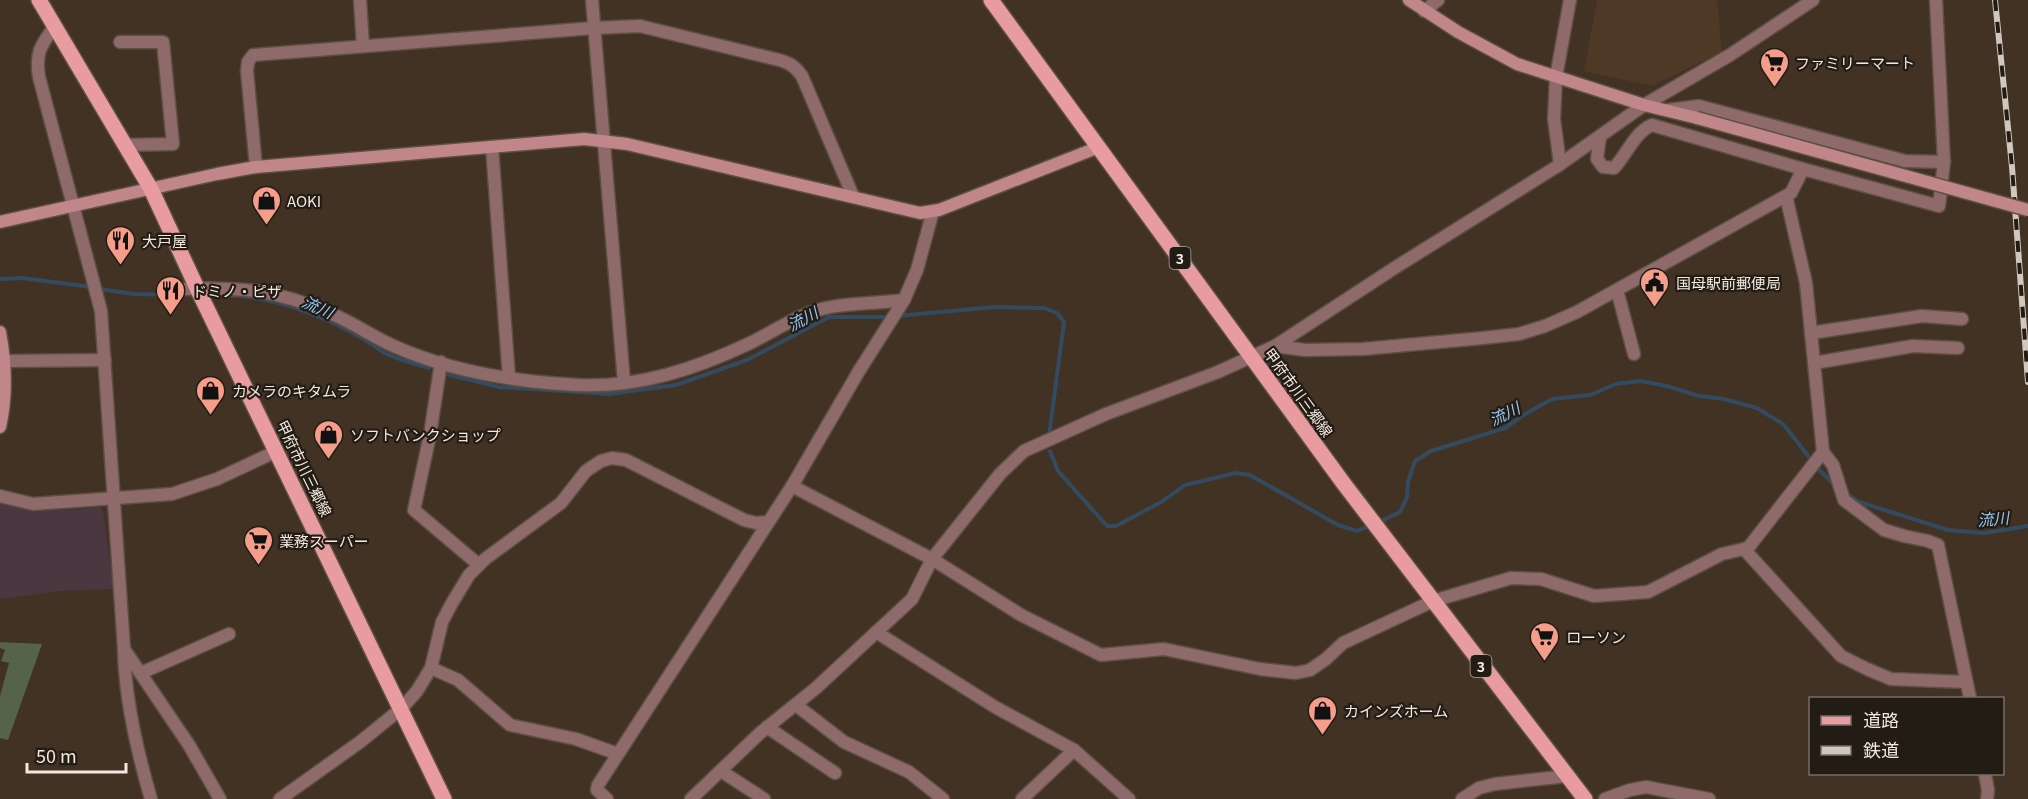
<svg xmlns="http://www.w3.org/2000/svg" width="2028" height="799" font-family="Georgia,'Noto Sans JP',serif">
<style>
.built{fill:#4d3926}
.industrial{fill:#4a3740}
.garden{fill:#556348}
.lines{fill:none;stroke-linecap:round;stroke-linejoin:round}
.stream{stroke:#334b60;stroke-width:4}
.street-casing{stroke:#5d4f42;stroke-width:15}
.secondary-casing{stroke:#5d4f42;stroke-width:15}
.primary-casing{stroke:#5d4f42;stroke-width:18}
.street{stroke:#8f6a6b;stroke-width:12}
.secondary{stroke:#c18689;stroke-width:12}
.primary{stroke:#e89c9f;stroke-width:15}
.rail-casing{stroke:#d2c7bd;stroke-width:6}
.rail{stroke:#231c15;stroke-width:4;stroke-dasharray:11;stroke-linecap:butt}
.secondary-bridge-casing{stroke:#5d4f42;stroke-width:15;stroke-linecap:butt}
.secondary-bridge{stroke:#c18689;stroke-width:12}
.labels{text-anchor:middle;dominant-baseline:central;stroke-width:4.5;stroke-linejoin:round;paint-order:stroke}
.shield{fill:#231c15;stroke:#b4aba2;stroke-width:1.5}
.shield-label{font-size:14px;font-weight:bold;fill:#f2e8df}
.poi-label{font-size:15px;fill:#f2e8df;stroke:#231c15;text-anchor:start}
.street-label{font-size:15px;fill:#f2e8df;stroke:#231c15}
.water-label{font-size:16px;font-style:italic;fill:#96c5ee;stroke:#231c15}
</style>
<rect width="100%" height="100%" fill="#413224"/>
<path class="built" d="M1597,0H1717L1722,52L1652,86L1584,71Z"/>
<path class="industrial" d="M0,501L26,510H72L100,507L103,512L114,589L61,591L0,599Z"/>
<path class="garden" d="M0,642L42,644L8,740L0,738V696L9,663L1,661L5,650L0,648Z"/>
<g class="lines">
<g class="stream">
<path d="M0,279L22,278L92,287"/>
<path d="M99,289L134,294L180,295"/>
<path d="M225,295C274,296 328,317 370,343C375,346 380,350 385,353C399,360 415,364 429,368"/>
<path d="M897,316L995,307L1044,308L1057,313L1064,322L1049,436"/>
<path d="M442,373L499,387L609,394L676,385L747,360L829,317H889"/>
<path d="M1050,451L1058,471L1107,526H1116L1163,501L1185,485L1236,473L1250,475L1338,525L1357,531L1370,526"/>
<path d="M1847,494L1859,502L1948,530L1984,533L2028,526"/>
<path d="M1377,523L1400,512L1407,497L1408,482L1415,461L1431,451L1505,428L1525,414L1552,399L1590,395L1616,384L1640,381L1667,386L1699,396L1724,399L1757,408L1784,425L1819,470L1836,486"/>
</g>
<defs>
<g id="street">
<path d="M360,0L363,46"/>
<path d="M592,0L624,382"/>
<path d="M1424,11L1438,0"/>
<path d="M55,26C41,45 35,52 39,77L101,311L124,649L189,745L220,799"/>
<path d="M120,42H163L173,144L125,145"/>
<path d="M1668,110L1699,106L1905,161L1944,162"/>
<path d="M1600,137L1597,159L1603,167L1614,168C1627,154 1635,132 1652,125L1803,169L1939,206L1944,162L1936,0"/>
<path d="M492,147L509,378"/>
<path d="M1560,164L1554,119L1556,77L1570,0"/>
<path d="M256,167L247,71L248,62L253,55L594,28L640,26L775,59C788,62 794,65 802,76L853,196"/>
<path d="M181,289C241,287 276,289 332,314C354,323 374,338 396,347C453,372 517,382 578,385C638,388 695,369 748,344C769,334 788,321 809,313C836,302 875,304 904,300"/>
<path d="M1617,290L1634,354"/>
<path d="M1811,333L1922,316L1962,319"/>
<path d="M1275,346L1305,350L1363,349L1483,338L1519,334L1545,326L1577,312L1791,193L1803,169"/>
<path d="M5,361L105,360"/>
<path d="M441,362L430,435L414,510L479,565"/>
<path d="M1814,363L1913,346L1958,348"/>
<path d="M1823,452L1833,465L1844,500L1884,530L1904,536L1928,541L1938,545L1970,698"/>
<path d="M792,486L932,559L1021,615L1101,655L1164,649L1260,669L1296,673L1310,670L1326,659L1343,643L1433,601L1511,578L1541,579L1594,596L1648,592L1722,554L1748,548L1823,452L1806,283L1786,196"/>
<path d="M0,496L33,504L172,494L217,479L277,451"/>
<path d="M1744,549L1841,656L1867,669L1891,679L1966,682"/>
<path d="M876,632L995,707L1074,750L1129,799"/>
<path d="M124,650C125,700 137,751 151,799"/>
<path d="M431,668L458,680L510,725L576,739L618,754"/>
<path d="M141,673L229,634"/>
<path d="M796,705L844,742L909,772L943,799"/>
<path d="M767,727L835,773"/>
<path d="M721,771L764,799"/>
<path d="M1985,774L1988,790L1987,799"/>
<path d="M280,799L360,742L402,708L417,691L431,668L442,622L452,603L469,575L485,559L561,503L586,471L601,461L612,458L626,460L744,520L756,523L768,522"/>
<path d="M607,799L597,790L598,785L792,486L859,371L904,300L917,270L933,211"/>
<path d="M691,799L760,733L816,688L912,599L932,559L1000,474L1024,451L1106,414L1218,372L1275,346L1396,267L1556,167L1644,105L1730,55L1813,0"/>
<path d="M1022,799L1074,750"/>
<path d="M1462,799L1479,788L1495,784L1567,776"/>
<path d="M1605,799L1630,790L1646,787L1709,799"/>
</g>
<g id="secondary">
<path d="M1409,0L1458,32L1517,64L1644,105L1697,118"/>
<path d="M0,222L217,174L256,167L584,139L627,144L920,213L939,210L1099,147"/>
<path d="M0,332C6,364 7,396 0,427"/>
</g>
<g id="primary">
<path d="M39,0L151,189L197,288L444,799"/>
<path d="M991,0L1344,484L1585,799"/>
</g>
</defs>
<use href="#street" class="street-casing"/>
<use href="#secondary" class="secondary-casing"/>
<use href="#primary" class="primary-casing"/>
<use href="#street" class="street"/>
<use href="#secondary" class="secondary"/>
<use href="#primary" class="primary"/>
<defs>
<path id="rail" d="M1995,0L2012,167L2028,382"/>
</defs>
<use href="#rail" class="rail-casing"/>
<use href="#rail" class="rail"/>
<defs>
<path id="secondary-bridge" d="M1697,118L2028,210"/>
</defs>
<use href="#secondary-bridge" class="secondary-bridge-casing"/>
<use href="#secondary-bridge" class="secondary-bridge"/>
</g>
<defs>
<symbol id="supermarket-pin" viewBox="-11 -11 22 30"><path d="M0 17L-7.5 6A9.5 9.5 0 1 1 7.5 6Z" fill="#f49d8b" stroke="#231c15"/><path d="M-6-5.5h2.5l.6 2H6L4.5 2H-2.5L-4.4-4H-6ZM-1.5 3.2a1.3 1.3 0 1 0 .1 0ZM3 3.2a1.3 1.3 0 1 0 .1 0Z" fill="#111"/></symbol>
<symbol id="shop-pin" viewBox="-11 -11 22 30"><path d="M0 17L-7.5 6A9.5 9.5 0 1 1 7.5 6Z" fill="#f49d8b" stroke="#231c15"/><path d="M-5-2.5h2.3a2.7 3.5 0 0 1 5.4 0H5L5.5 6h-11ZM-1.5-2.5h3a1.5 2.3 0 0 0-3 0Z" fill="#111"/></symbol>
<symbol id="restaurant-pin" viewBox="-11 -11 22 30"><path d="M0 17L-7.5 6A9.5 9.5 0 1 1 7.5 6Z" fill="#f49d8b" stroke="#231c15"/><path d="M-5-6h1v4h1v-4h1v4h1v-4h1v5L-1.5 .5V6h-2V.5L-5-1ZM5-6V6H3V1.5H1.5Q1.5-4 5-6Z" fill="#111"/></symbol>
<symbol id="civic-pin" viewBox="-11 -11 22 30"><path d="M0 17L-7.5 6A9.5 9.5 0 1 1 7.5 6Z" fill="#f49d8b" stroke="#231c15"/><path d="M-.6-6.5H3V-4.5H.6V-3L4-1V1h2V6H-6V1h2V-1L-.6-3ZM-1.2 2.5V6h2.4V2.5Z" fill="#111"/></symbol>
</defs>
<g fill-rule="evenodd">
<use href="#supermarket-pin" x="1758" y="46" width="33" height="45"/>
<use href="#shop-pin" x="250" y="184" width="33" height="45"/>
<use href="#restaurant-pin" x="104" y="224" width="33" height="45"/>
<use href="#civic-pin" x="1638" y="266" width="33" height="45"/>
<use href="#restaurant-pin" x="154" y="274" width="33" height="45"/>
<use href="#shop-pin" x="194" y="374" width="33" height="45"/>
<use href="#shop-pin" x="312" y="418" width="33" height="45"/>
<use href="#supermarket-pin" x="242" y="524" width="33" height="45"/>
<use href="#supermarket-pin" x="1528" y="620" width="33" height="45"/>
<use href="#shop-pin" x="1306" y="694" width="33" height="45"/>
</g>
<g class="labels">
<g class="shield">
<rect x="1169.5" y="247" width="21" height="22" rx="4.5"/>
<rect x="1470.5" y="655" width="21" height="22" rx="4.5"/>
</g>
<g class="shield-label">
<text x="1180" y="258">3</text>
<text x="1481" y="666">3</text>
</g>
<g class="poi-label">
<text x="1795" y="62">ファミリーマート</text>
<text x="287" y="200">AOKI</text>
<text x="142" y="240">大戸屋</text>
<text x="1676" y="282">国母駅前郵便局</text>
<text x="192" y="290">ドミノ・ピザ</text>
<text x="232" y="390">カメラのキタムラ</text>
<text x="350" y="434">ソフトバンクショップ</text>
<text x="279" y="540">業務スーパー</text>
<text x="1566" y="636">ローソン</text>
<text x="1344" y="710">カインズホーム</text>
</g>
<g class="street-label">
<text transform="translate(1299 392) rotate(54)">甲府市川三郷線</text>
<text transform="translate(305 468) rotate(64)">甲府市川三郷線</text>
</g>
<g class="water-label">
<text transform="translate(318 306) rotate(24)">流川</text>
<text transform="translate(802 318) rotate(-28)">流川</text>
<text transform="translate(1504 413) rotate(-26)">流川</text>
<text transform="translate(1993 518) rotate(-5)">流川</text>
</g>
</g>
<rect x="1809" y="697" width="195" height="78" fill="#231c15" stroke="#766e66" stroke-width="1.5"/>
<rect x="1821" y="716" width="30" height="9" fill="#e89c9f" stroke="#766e66" stroke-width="1.5"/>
<text x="1863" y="727" font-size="18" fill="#f2e8df">道路</text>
<rect x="1821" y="746" width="30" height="9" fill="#d2c7bd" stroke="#766e66" stroke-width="1.5"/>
<text x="1863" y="757" font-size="18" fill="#f2e8df">鉄道</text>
<path d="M27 763v9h99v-9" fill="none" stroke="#f2e8df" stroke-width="3"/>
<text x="36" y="763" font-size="18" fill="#f2e8df" stroke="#231c15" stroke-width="4.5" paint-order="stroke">50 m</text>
</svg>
